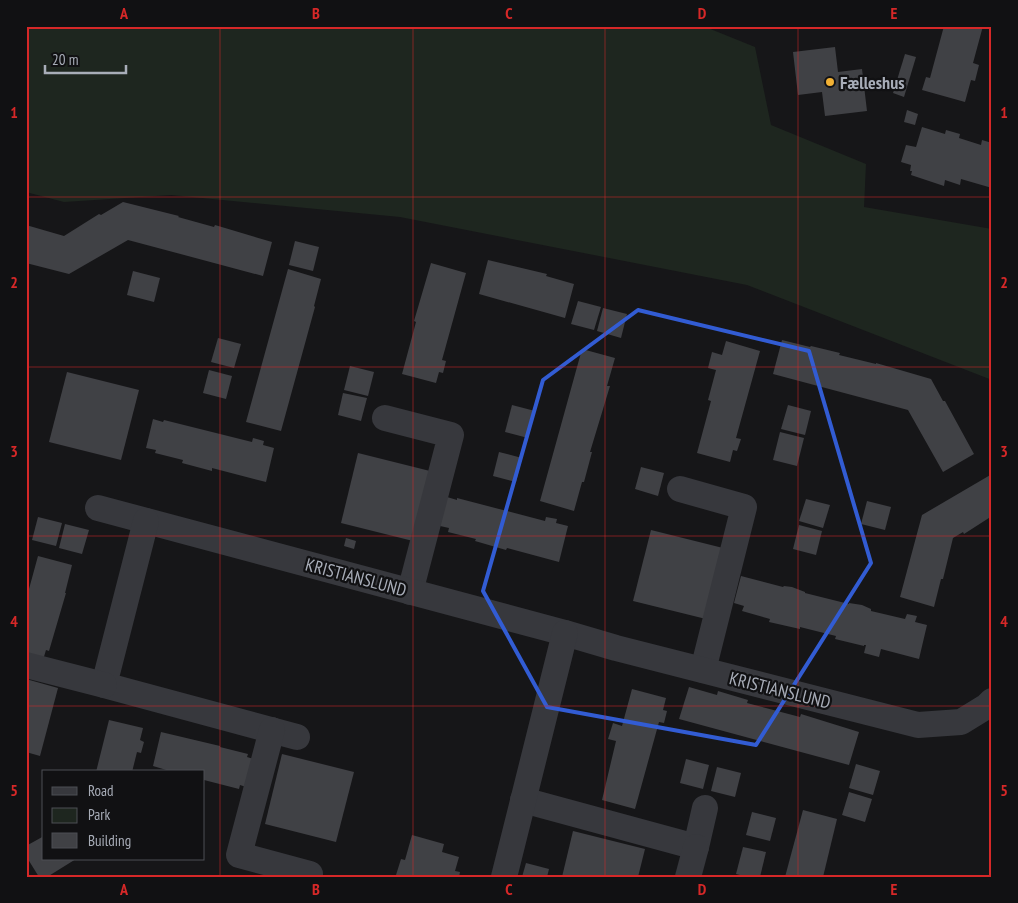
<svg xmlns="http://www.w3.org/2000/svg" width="1018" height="903" font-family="'PT Sans Narrow',sans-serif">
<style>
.green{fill:#1e261f}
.building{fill:#404145}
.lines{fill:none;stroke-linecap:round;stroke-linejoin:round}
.minor{stroke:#37383d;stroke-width:26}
.marked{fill:none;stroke:#325cd3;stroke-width:4;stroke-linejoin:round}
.grid{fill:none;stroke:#d62828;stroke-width:1;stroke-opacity:0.55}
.poi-dot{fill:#f2b134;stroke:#111113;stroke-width:2}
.labels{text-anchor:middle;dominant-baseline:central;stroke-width:4.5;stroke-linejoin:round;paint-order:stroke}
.poi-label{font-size:18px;font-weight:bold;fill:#a8adb8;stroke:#111113;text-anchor:start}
.street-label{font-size:18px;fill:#a8adb8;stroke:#111113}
.neatline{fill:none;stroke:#d62828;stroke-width:2}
.grid-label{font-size:16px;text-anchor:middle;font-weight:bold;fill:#d62828}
</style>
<rect width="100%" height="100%" fill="#161618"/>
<path class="green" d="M26,26H703L755,47L771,125L866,164L864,207L992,229V380L747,285L400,217L171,195L64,202L26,192Z"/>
<g class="building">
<path d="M944,26H983L973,63L979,65L975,81L971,80L965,102L922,90L926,77L930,78Z"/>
<path d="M835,47L838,72L862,69L867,111L825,116L822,92L798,95L793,52Z"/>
<path d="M905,54L916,57L904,97L893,93Z"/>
<path d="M907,110L918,114L915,125L904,122Z"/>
<path d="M922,127L945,134L946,130L960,134L959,138L981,145L982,140L992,143V188L961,179L960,185L945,180L944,186L911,175L912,171H910L911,165L901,162L906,145L916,147Z"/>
<path d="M123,202L179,216L178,217L214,227L215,225L272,242L263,276L128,240L69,274L26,263V225L64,236L99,214L101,215Z"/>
<path d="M295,241L319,247L313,271L289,265Z"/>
<path d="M488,260L547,274L546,276L574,284L565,318L479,294Z"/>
<path d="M431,263L466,273L442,360L446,361L443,373L439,372L436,383L402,374L416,322L414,321Z"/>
<path d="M288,269L321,279L314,306L315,307L281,431L246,422Z"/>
<path d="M133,271L160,278L154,302L127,295Z"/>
<path d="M578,301L601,307L594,330L571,324Z"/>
<path d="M603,308L627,314L621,338L597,331Z"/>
<path d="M218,338L241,344L234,368L211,362Z"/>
<path d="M782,340L810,347L811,346L840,353L839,355L876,364V363L931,379L943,401H945L974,454L943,472L908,410L773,374Z"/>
<path d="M726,341L760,351L736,438L741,439L737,451L733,450L730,462L697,453L711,401L708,400L716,370L708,368L712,352L722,355Z"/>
<path d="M582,349L615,358L607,386H610L590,452H592L584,482H582L574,511L540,501Z"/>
<path d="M350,366L374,372L368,396L344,390Z"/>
<path d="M209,370L232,376L226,399L203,393Z"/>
<path d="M67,372L139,390L121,460L49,442Z"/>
<path d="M343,393L367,398L361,421L338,415Z"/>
<path d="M512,405L535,411L528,438L505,432Z"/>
<path d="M788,405L811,411L805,435L781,429Z"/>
<path d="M153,419L163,422L164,420L252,442L253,438L264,441L263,445L274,448L266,482L212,468V471L182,463L183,460L155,453L156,450L146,448Z"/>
<path d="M780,432L804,438L797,466L773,460Z"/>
<path d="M499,452L522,458L516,482L493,476Z"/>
<path d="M358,453L430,471L413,541L341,523Z"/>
<path d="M641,467L664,473L658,496L635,489Z"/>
<path d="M992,474V516L964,534L963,532L953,538L943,579H941L934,607L900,597L922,515Z"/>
<path d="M447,497L457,500V498L545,521L546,517L557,519L556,523L568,526L559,562L507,548L506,550L475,541L476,539L448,532L449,528L440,526Z"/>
<path d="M806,499L830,505L823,528L799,521Z"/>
<path d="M867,501L891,507L885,530L861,524Z"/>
<path d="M38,517L62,523L56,546L32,540Z"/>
<path d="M65,524L89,530L82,554L59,548Z"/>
<path d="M799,525L822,531L816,555L793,549Z"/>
<path d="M651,530L723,548L706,619L633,601Z"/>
<path d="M346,538L356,541L354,549L344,546Z"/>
<path d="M38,556L72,565L65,593H66L49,651L46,650L43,660L26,655V600Z"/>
<path d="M741,576L783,587L784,586L792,587L805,592V593L849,604V603L862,605L871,609V611L905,619L907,614L917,616L915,622L927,625L919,659L881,649L879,657L864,653L866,645H864V646L835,639L836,636L800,627V629L769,622L770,619L742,611L744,606L734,603Z"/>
<path d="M26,679L58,688L40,756L26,752Z"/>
<path d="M689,687L717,695L718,691L748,700L747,703L800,717L801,714L859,732L849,765L679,719Z"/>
<path d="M632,689L666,698L663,710L667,711L664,723L659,722L635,809L602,800L616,741L608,739L613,723L622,726Z"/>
<path d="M109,720L143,728L140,740L144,742L141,753L137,752L132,772H96Z"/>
<path d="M161,732L220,746V747L248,754L247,757L257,760L249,788L240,785L239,789L204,780V772H173L153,766Z"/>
<path d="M282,754L354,772L336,842L265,824Z"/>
<path d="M686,759L709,765L703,789L680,783Z"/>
<path d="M856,764L880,771L873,795L849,788Z"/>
<path d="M717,767L741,773L735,797L711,791Z"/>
<path d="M849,792L872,799L865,822L842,815Z"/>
<path d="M803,810L837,819L823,877H785Z"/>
<path d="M752,812L776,818L770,841L746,835Z"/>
<path d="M573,831L645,849L638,877H562Z"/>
<path d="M412,835L444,844L442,852L459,857L455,871L460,872L459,877H401L396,875L401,859L405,860Z"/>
<path d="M44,836V859H76L47,877H39L26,856V846Z"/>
<path d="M743,847L766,852L760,877H748L736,874Z"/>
<path d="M526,863L549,869L547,877H522Z"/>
</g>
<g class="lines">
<g class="minor">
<path d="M385,418L451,435L410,592"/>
<path d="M680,489L744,507L703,670"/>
<path d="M98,508L565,633L616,648L918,725L961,722L987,706L992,701"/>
<path d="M146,521L104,685L297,737"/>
<path d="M26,665L104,685"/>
<path d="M272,730L239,855L310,874"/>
<path d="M523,800L696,847L705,808"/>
<path d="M504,877L565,633"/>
<path d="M688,877L696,847"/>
</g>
</g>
<path class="marked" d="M638,310L809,351L871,563L756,745L547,707L483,591L543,380Z"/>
<path class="grid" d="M220,26V877M413,26V877M605,26V877M798,26V877M26,197H992M26,367H992M26,536H992M26,706H992"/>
<circle class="poi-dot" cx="830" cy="82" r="5"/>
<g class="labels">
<g class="poi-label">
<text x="840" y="82">Fælleshus</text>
</g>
<g class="street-label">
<text transform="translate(356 577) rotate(15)">KRISTIANSLUND</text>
<text transform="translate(780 690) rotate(14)">KRISTIANSLUND</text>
</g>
</g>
<rect width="1018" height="903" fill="none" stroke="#111113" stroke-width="55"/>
<rect x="42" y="770" width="162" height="90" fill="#111113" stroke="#4d4f55"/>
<rect x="52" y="787" width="25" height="8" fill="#37383d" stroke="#4d4f55"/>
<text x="88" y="796" font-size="15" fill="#a8adb8">Road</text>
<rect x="52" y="808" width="25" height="15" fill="#1e261f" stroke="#4d4f55"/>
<text x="88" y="820" font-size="15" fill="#a8adb8">Park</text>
<rect x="52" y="833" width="25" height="15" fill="#404145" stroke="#4d4f55"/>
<text x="88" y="846" font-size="15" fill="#a8adb8">Building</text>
<path d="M45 65v8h81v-8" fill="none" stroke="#a8adb8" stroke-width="2.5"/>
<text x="52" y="65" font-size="15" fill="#a8adb8" stroke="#111113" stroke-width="4" paint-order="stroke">20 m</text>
<rect x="28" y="28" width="962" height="848" class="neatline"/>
<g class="grid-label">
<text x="124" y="19">A</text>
<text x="316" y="19">B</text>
<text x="509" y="19">C</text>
<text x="702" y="19">D</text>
<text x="894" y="19">E</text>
<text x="14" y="118">1</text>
<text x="1004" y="118">1</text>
<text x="14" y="288">2</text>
<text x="1004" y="288">2</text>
<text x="14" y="457">3</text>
<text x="1004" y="457">3</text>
<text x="14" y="627">4</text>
<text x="1004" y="627">4</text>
<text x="14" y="796">5</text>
<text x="1004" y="796">5</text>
<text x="124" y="895">A</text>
<text x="316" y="895">B</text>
<text x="509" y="895">C</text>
<text x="702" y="895">D</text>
<text x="894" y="895">E</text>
</g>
</svg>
